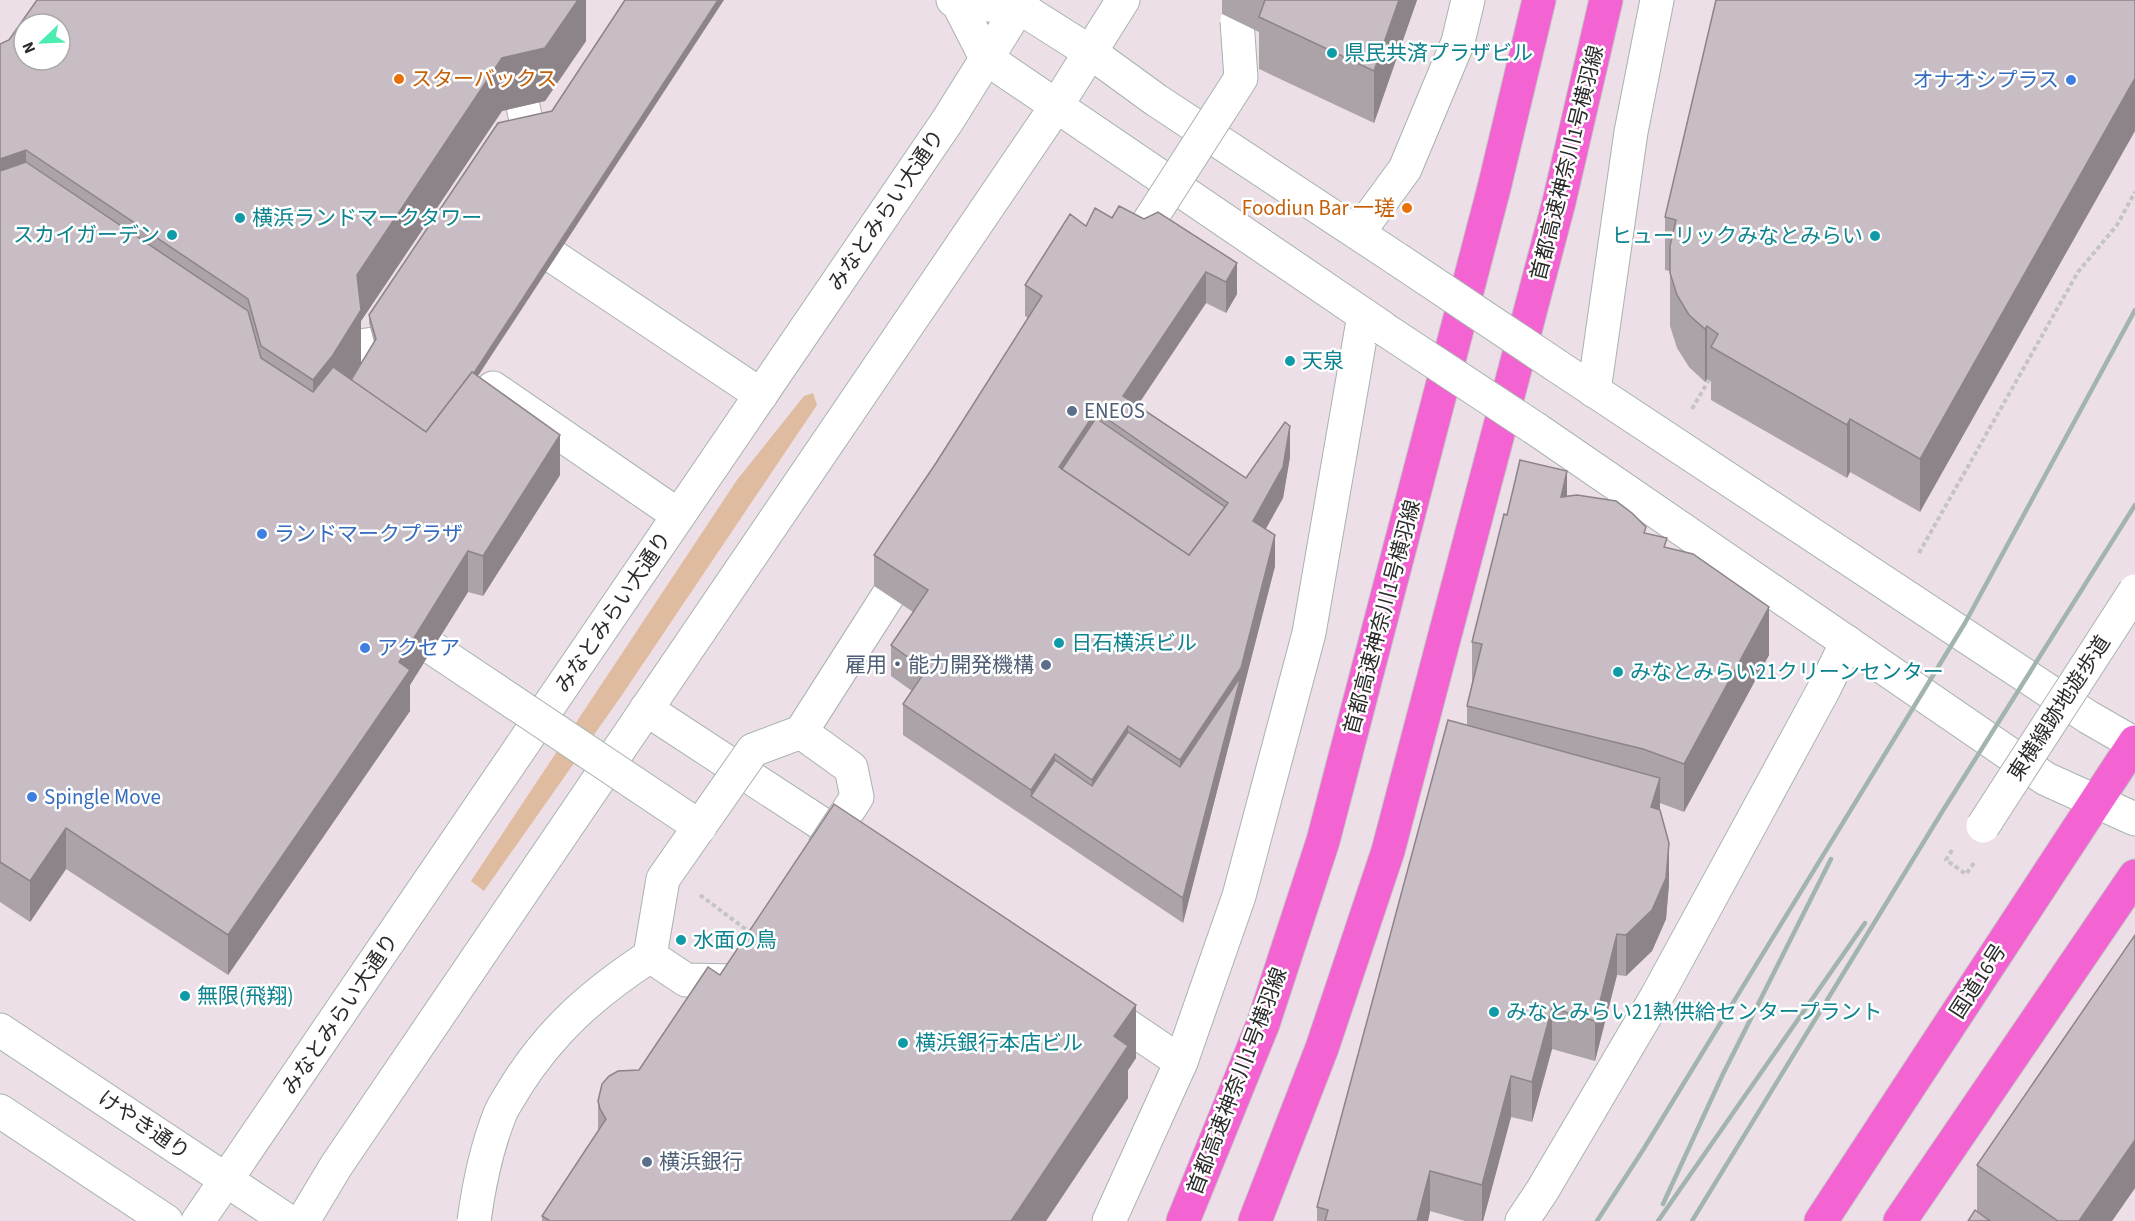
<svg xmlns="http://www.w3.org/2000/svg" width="2135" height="1221" font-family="'Source Sans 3','Noto Sans JP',sans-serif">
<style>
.green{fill:#dfbc9f}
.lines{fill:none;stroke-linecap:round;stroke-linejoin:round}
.minor-casing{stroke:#a8b3af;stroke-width:35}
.highway-casing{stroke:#c4c4c4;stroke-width:35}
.path{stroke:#c4c4c4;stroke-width:4;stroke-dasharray:4.5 3;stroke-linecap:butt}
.minor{stroke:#fff;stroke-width:33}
.highway{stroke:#f363d1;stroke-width:33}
.rail{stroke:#a2b4ae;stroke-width:4.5}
.minor-bridge-casing{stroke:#a8b3af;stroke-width:35;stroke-linecap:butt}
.minor-bridge{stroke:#fff;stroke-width:33}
.wall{fill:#aca3a9}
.shaded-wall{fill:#8c8489}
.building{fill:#c8bdc4;stroke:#8c8489;stroke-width:1.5;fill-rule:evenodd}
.culture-dot{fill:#0f9aa8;stroke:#fff;stroke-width:2}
.food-dot{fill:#e8710a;stroke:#fff;stroke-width:2}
.shop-dot{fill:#3f7fe0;stroke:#fff;stroke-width:2}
.service-dot{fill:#5c6f8a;stroke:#fff;stroke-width:2}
.labels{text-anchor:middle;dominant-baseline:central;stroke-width:5;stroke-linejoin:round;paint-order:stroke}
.culture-label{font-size:21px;fill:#0d838f;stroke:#fff;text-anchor:start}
.food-label{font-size:21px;fill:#c56008;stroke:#fff;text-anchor:start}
.shop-label{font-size:21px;fill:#366cbe;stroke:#fff;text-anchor:start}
.street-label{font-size:21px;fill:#2b2b2b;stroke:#fff}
.service-label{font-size:21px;fill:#4e5e75;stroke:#fff;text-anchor:start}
</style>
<rect width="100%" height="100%" fill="#ecdfe7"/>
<path class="green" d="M813,393L817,405L622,695L484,891L471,881L737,480L804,396Z"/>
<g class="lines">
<defs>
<g id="minor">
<path d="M953,0L958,3L986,58L1383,328"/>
<path d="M958,3L1019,7L1090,52L1156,100L1397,259"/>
<path d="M523,106L534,160"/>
<path d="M1358,233L1405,169L1458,42L1468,0"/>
<path d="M525,268L539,247L761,395"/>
<path d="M359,346L416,338"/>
<path d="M1557,366L2088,717L2135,744"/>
<path d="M493,388L678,515"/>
<path d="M1594,391L1631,132L1657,0"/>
<path d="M1536,429L2046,779L2135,819"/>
<path d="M646,709L857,847"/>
<path d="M1098,1006L1181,1062"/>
<path d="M0,1030L288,1221"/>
<path d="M0,1111L166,1221"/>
<path d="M198,1221L948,120L1023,0"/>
<path d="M303,1221L336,1166L1057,105L1123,0"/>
<path d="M1109,1221L1181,1062L1239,896L1309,633L1364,315"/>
<path d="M1522,1221L1542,1191L1657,996L1824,689L1847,642"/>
</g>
<g id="highway">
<path d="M1183,1221L1263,1024L1323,841L1494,188L1539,0"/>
<path d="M1255,1221L1322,1048L1388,851L1559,202L1606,0"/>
<path d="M1821,1221L2135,742"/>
<path d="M1900,1221L2135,876"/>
</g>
</defs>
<use href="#minor" class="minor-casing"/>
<use href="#highway" class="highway-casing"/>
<g class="path">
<path d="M1692,409L1710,378"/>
<path d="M1919,553L2078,272L2117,225L2135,192"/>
<path d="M1952,850L1946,860L1966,874L1974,863"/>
<path d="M700,895L752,934"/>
</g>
<use href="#minor" class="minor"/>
<use href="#highway" class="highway"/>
<g class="rail">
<path d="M1663,1204L1723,1074L1831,859"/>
<path d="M1597,1221L1643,1150L1965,623L2135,310"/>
<path d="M1658,1221L1865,923"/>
<path d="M1692,1221L1942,812L2135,505"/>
</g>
<defs>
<g id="minor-bridge">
<path d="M1130,251L1241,78L1237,21"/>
<path d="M1397,259L1557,366"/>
<path d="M1384,329L1536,429"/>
<path d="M434,649L700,827"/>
<path d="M801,732L851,768L857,797L823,849"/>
<path d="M1983,826L2135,591"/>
<path d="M650,956L686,980L735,981L739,975"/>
<path d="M474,1221C479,1184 486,1149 500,1114C504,1104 511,1095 516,1086C552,1029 594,993 650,956L663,879L753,750L801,732L912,558"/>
</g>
</defs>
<use href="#minor-bridge" class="minor-bridge-casing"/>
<use href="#minor-bridge" class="minor-bridge"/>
</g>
<g class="wall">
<path d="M586,0V41L545,101L502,111L361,321V363L351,379V380L374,342L369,323V315L478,376L560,475L483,596L468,592L410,685V711L228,975L66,869L30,922L0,902V44Z"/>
<path d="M1222,0H1417L1374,123L1259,69V32L1222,14Z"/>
<path d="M2135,0L1920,512L1850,472L1847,478L1711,400V381L1707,379L1705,382L1689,367L1677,348L1670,326V271L1665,270V217Z"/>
<path d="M1158,212L1237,294L1226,313L1206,303L1138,405L1246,478L1290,457L1283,498L1265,529L1275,566L1183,923L903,735V704L912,691L891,676V645L913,612L874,586V555L936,463L1028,318L1025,316V285L1086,226L1112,218L1144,219Z"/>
<path d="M1567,496L1646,533L1667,548L1769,655L1684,812L1660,803V811L1669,884L1666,919L1652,951L1626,976L1617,975L1595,1061L1552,1049L1532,1122L1511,1117L1483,1221H1465L1430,1211L1428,1221H1317V1207L1467,725V706L1472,682V642L1507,515Z"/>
<path d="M720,975L1136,1058L1128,1070V1098L1046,1221H542V1216L598,1132V1101L639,1070Z"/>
<path d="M1977,1165L2135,1188L2112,1221H1968L1977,1212Z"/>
</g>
<g class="shaded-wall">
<path d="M578,0H586V41L545,101L502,111L361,321V363L333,408L313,433V380L357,275L502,58Z"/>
<path d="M718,0H724L425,457V448Z"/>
<path d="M1399,0H1417L1374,123V71Z"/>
<path d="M2135,78V131L1920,512V459Z"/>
<path d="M26,150V203L0,212V159Z"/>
<path d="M1237,263V294L1226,313V282Z"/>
<path d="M1206,272V303L1123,427V396Z"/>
<path d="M1707,326V379L1705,382V329Z"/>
<path d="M1096,411V443L1070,481L1059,467Z"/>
<path d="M1850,419V472L1847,478V425Z"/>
<path d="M1290,426V457L1283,498L1253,552V521Z"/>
<path d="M560,435V475L483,596V556Z"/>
<path d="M1567,471V519L1561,497Z"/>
<path d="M1275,535V566L1183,923L1180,760Z"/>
<path d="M468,551V592L410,685V711L228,975V935Z"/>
<path d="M1769,607V655L1684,812V764Z"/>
<path d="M1128,726V757L1092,811V780Z"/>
<path d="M1055,754V785L1031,796V790Z"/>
<path d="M1660,778V818L1651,807Z"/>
<path d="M66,828V869L30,922V881Z"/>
<path d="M1669,843V884L1666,919L1652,951L1626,976V935Z"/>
<path d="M1617,934V975L1595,1061V1021Z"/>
<path d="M1136,1005V1058L1128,1070V1098L1046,1221H1011L1114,1036Z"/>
<path d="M1552,1008V1049L1532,1122V1082Z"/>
<path d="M1511,1076V1117L1483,1221H1482V1185Z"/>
<path d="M2135,1140V1188L2112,1221H2079Z"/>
<path d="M1430,1171V1211L1428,1221H1417Z"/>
</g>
<g class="building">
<path d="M37,0H578L545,48L502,58L357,275L361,310L333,355L313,380L261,346L248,299L26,150L0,159V44L9,40ZM24,24H60V60H24Z"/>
<path d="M625,0H718L474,373L472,372L426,432L351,380L376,339L369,315L498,123L552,111Z"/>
<path d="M1265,0H1399L1374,71L1259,17Z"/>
<path d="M1716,0H2135V78L1920,459L1850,419L1847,425L1711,347L1718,334L1707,326L1705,329L1689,315L1677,295L1670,273V246L1676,220L1665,217Z"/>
<path d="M26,162L248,311L261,358L313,392L333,367L426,432L472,372L560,435L483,556L468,551L399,662L410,670L228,935L66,828L30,881L0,862V171Z"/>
<path d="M1119,206L1144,219L1158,212L1237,263L1226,282L1206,272L1123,396L1246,478L1285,422L1290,426L1283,467L1253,521L1275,535L1241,668L1180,760L1128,726L1092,780L1055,754L1031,790L903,704L926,670L891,645L928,590L874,555L936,463L1042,296L1025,285L1070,214L1086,226L1095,208L1112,218ZM1096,411L1228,503L1189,555L1059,467Z"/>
<path d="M1096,418L1225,507L1189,555L1062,469Z"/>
<path d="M1520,460L1567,471L1561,497L1577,495L1616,501L1632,513L1646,527L1644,533L1667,538L1664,547L1693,554L1769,607L1684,764L1643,749L1467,706L1482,644L1472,642L1504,514L1507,515Z"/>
<path d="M1241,676L1183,898L1031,796L1055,760L1092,786L1128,732L1180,767Z"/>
<path d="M1448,720L1660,778L1651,807L1660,810L1669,843L1666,878L1652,910L1626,935L1617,934L1595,1021L1552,1008L1532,1082L1511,1076L1482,1185L1430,1171L1417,1221H1325L1328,1210L1317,1207Z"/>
<path d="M834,804L1136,1005L1114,1036L1128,1046L1011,1221H550L542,1216L606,1119L600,1109L598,1101L602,1084L609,1076L618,1071L639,1070L708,967L720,975Z"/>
<path d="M2135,935V1140L2079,1221H2058L1977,1165Z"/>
<path d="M1975,1210L1990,1221H1968Z"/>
</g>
<g class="culture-dot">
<circle cx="1332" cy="53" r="6"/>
<circle cx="240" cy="218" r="6"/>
<circle cx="172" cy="235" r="6"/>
<circle cx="1875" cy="236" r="6"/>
<circle cx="1290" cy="361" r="6"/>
<circle cx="1059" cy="643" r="6"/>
<circle cx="1618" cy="672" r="6"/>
<circle cx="681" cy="940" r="6"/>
<circle cx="185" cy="996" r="6"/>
<circle cx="1494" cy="1012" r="6"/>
<circle cx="903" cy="1043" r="6"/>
</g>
<g class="food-dot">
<circle cx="399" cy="79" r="6"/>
<circle cx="1407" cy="208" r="6"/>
</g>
<g class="shop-dot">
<circle cx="2071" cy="80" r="6"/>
<circle cx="262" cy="534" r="6"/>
<circle cx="365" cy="648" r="6"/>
<circle cx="32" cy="797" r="6"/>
</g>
<g class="service-dot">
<circle cx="1072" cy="411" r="6"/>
<circle cx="1046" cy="665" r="6"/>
<circle cx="647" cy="1162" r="6"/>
</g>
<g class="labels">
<g class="culture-label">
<text x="1344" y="53">県民共済プラザビル</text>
<text x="252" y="218">横浜ランドマークタワー</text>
<text x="160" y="235" text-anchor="end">スカイガーデン</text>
<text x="1863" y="236" text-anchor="end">ヒューリックみなとみらい</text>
<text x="1302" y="361">天泉</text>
<text x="1071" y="643">日石横浜ビル</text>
<text x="1630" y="672">みなとみらい21クリーンセンター</text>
<text x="693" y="940">水面の鳥</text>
<text x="197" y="996">無限(飛翔)</text>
<text x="1506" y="1012">みなとみらい21熱供給センタープラント</text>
<text x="915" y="1043">横浜銀行本店ビル</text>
</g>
<g class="food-label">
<text x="411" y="79">スターバックス</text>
<text x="1395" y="208" text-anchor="end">Foodiun Bar 一瑳</text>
</g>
<g class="shop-label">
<text x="2059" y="80" text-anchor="end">オナオシプラス</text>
<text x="274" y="534">ランドマークプラザ</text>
<text x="377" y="648">アクセア</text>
<text x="44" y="797">Spingle Move</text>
</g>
<g class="street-label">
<text transform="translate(1567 163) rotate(-76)">首都高速神奈川1号横羽線</text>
<text transform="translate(886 210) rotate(-56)">みなとみらい大通り</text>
<text transform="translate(613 612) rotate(-56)">みなとみらい大通り</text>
<text transform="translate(1382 617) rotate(-75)">首都高速神奈川1号横羽線</text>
<text transform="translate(2059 708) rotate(-57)">東横線跡地遊歩道</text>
<text transform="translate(1978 981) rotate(-57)">国道16号</text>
<text transform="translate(340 1014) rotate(-56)">みなとみらい大通り</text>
<text transform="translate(1237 1081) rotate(-69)">首都高速神奈川1号横羽線</text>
<text transform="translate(144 1125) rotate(34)">けやき通り</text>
</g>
<g class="service-label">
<text x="1084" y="411">ENEOS</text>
<text x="1034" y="665" text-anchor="end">雇用・能力開発機構</text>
<text x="659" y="1162">横浜銀行</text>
</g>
</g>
<g transform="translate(42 42) rotate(247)"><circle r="28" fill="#ffffff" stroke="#aaaaaa" stroke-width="1.5"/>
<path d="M0-4.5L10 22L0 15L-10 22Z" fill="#4aedaf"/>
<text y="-9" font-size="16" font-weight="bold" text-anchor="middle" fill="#2b2b2b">N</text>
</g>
</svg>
